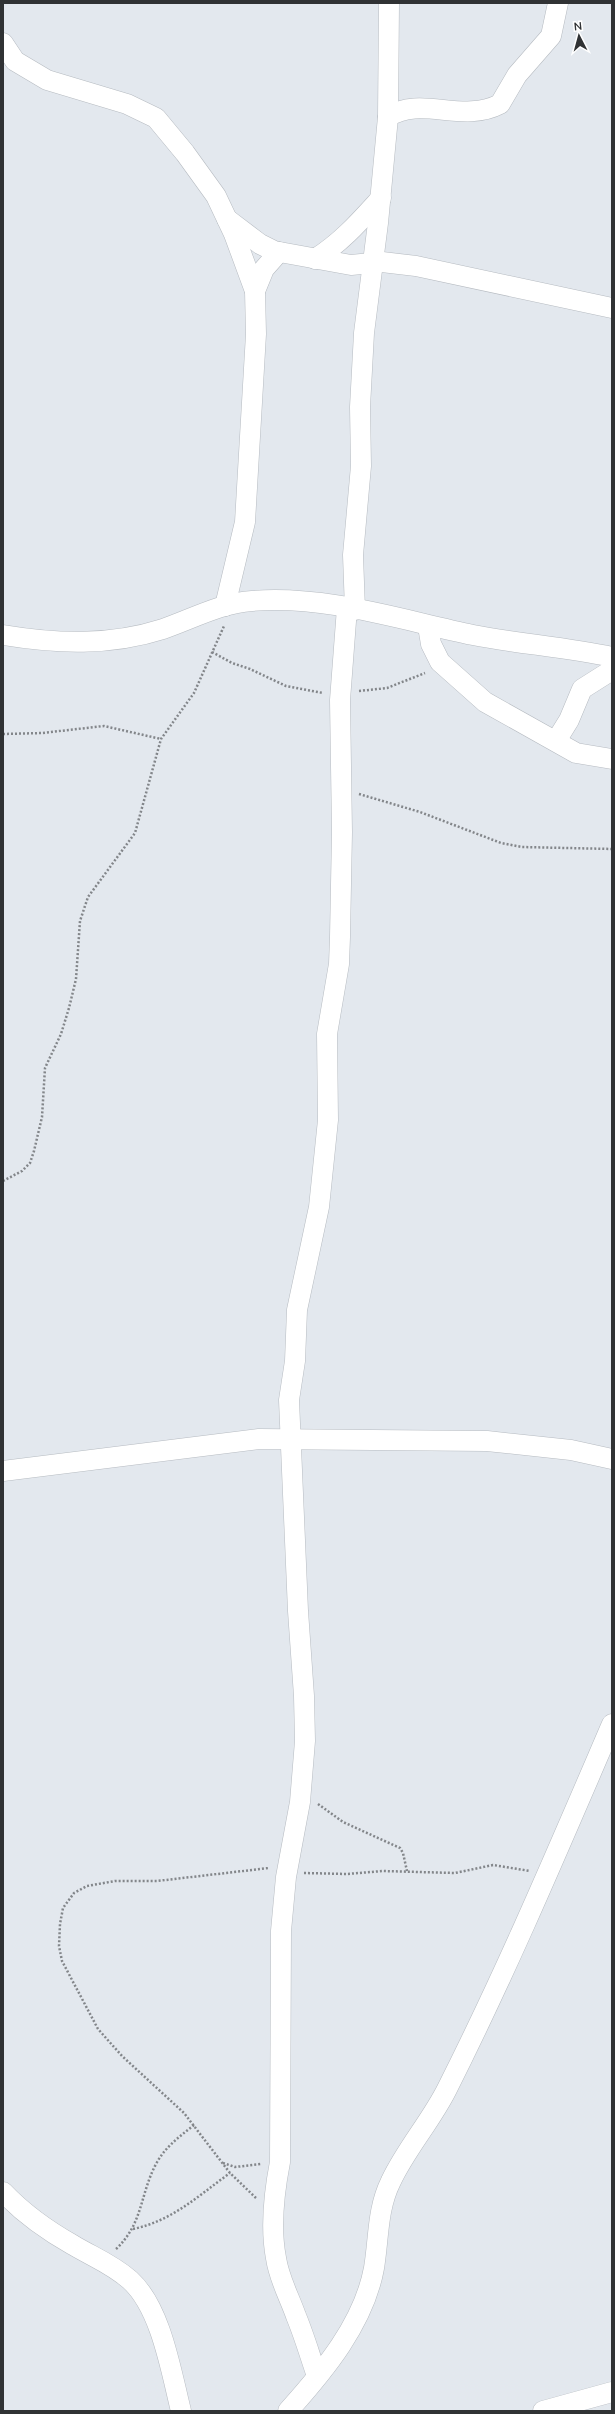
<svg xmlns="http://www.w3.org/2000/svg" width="615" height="2414" font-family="'Nunito Sans',sans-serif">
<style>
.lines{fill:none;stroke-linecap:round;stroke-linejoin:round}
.minor-casing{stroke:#b6bbc1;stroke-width:21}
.path{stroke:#83868a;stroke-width:2.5;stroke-dasharray:2 2;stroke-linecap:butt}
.minor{stroke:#fff;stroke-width:20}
</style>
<rect width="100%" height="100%" fill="#e3e8ee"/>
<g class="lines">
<defs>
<g id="minor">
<path d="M3,43L15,61L47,80L127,104L156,118L185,153L216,196L234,234L255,291L256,334L245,522L225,606"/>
<path d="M388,117C421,95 462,124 500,104L517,75L551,36L558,3"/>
<path d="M227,219L260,244L274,251L351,265L382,262L416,266L612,308"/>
<path d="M315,259C342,242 360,221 381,198"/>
<path d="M255,291L264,269L279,252"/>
<path d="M355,610L353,555L361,466L360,407L364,333L378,223L388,117L389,3"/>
<path d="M428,626L431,644L440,662L485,702L576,753L612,759"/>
<path d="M3,635C57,644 110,646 163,629C192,619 221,603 252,601C326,595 401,620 473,635C519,644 566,647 612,657"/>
<path d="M556,741L569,720L582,689L612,670"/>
<path d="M3,1471L259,1439L487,1441L571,1450L612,1459"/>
<path d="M3,2192C23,2213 48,2231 73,2245C93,2257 112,2264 130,2280C161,2308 171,2371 181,2411"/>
<path d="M317,2376C310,2356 304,2335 296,2316C289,2296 279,2279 276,2258C270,2227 274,2193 280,2162L281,1931L286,1877L300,1802L305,1741L304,1696L298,1611L289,1400L295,1361L297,1310L319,1207L328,1120L327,1034L339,964L340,937L342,832L340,700L347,608"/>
<path d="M288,2411C324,2371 364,2323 374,2268C379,2238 377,2209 391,2181C406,2149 431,2121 447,2089C507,1970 559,1847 612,1724"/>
<path d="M543,2411L612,2392"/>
</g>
</defs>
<use href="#minor" class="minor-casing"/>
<g class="path">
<path d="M212,652L232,663L250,669L286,686L323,693"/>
<path d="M359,691L387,688L425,673"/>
<path d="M3,734L42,733L104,726L161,739"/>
<path d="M359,794L420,812L501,843L522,847L612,849"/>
<path d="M3,1181L22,1171L30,1163L34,1151L42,1117L45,1068L61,1034L69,1008L76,979L80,921L88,897L135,833L161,739L194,693L224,626"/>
<path d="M318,1804L343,1822L400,1848L403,1853L407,1871"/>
<path d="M304,1873L347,1874L383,1871L455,1873L493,1865L530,1871"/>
<path d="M223,2163L235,2167L261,2164"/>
<path d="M256,2198L230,2173L184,2113L122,2056L98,2029L62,1961L59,1946L60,1924L63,1908L74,1893L87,1886L115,1881H157L269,1868"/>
<path d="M133,2229C172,2221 198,2196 230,2173"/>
<path d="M116,2249C143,2224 140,2194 156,2164C165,2147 179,2137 194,2125"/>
</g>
<use href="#minor" class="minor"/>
</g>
<rect width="615" height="2414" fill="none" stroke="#303234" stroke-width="8"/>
<g transform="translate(579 36) rotate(354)" stroke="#ffffff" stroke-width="3" paint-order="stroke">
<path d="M0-3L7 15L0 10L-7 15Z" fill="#303234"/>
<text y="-6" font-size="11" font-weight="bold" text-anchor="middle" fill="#303234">N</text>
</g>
</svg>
